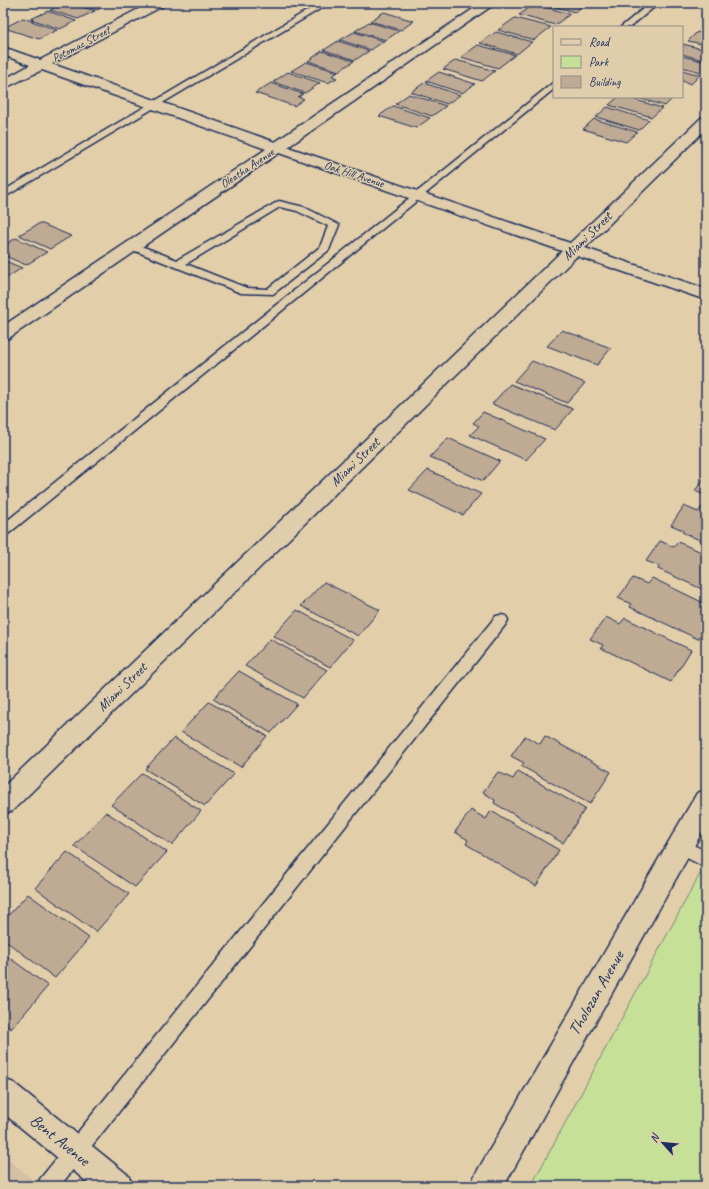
<svg xmlns="http://www.w3.org/2000/svg" width="709" height="1189" font-family="Caveat,sans-serif">
<style>
.built{fill:#d4c0a2}
.green{fill:#c7e097;stroke:#71887a}
.building{fill:#bfaa93;stroke:#1b2f5e}
.lines{fill:none;stroke-linecap:round;stroke-linejoin:round}
.lane-casing{stroke:#1b2f5e;stroke-width:3}
.street-casing{stroke:#1b2f5e;stroke-width:3}
.lane{fill:#dfcdab;fill-rule:evenodd}
.street{fill:#dfcdab;fill-rule:evenodd}
.labels{text-anchor:middle;dominant-baseline:central;stroke-width:3;stroke-linejoin:round;paint-order:stroke}
.far-street-label{font-size:12px;fill:#1b2f5e;stroke:#dfcdab}
.street-label{font-size:14px;fill:#1b2f5e;stroke:#dfcdab}
.near-street-label{font-size:17px;fill:#1b2f5e;stroke:#dfcdab}
</style>
<rect width="100%" height="100%" fill="#e3ceaa"/>
<filter id="ink" filterUnits="userSpaceOnUse"><feTurbulence type="fractalNoise" baseFrequency=".025" numOctaves="2"/><feDisplacementMap in="SourceGraphic" scale="8" xChannelSelector="R" yChannelSelector="G"/><feConvolveMatrix kernelMatrix="1 2 1 2 8 2 1 2 1" color-interpolation-filters="sRGB"/></filter>
<g filter="url(#ink)">
<path class="built" d="M3,1155L40,1186H3Z"/>
<path class="green" d="M701,872L706,874V1186H531Z"/>
<g class="building">
<path d="M64,3H69L95,11L78,19L50,10Z"/>
<path d="M75,3H110L97,10Z"/>
<path d="M540,3H586L575,12Z"/>
<path d="M534,4L570,14L555,25L519,15Z"/>
<path d="M48,11L76,21L60,29L31,19Z"/>
<path d="M384,12L414,21L401,30L370,21Z"/>
<path d="M23,18L57,30L39,39L4,28Z"/>
<path d="M515,18L551,27L534,40L498,30Z"/>
<path d="M369,22L399,31L386,40L355,31Z"/>
<path d="M354,32L384,41L371,50L340,40Z"/>
<path d="M496,32L532,42L517,54L480,43Z"/>
<path d="M697,32L706,35V45L688,41Z"/>
<path d="M338,41L369,51L355,60L324,50Z"/>
<path d="M683,44L706,50V61L682,54Z"/>
<path d="M478,45L515,55L498,68L461,57Z"/>
<path d="M322,51L354,61L339,71L308,61Z"/>
<path d="M682,56L706,62V68L701,72L682,67Z"/>
<path d="M456,60L495,71L482,81L443,69Z"/>
<path d="M306,62L338,72L332,76L337,78L328,83L291,71Z"/>
<path d="M682,70L700,75L691,84L682,81Z"/>
<path d="M288,72L320,83L305,93L273,82Z"/>
<path d="M439,72L475,84L462,93L426,81Z"/>
<path d="M271,83L303,94L298,97L304,99L294,106L255,93Z"/>
<path d="M424,83L460,95L447,104L411,92Z"/>
<path d="M409,94L446,106L432,116L395,104Z"/>
<path d="M618,97H626L662,108L652,117L609,105Z"/>
<path d="M635,97H674L665,106Z"/>
<path d="M393,106L430,118L416,128L379,116Z"/>
<path d="M607,107L649,120L639,130L596,117Z"/>
<path d="M594,119L637,132L626,142L583,129Z"/>
<path d="M40,223L71,236L50,249L19,235Z"/>
<path d="M16,238L47,252L26,265L3,255V246Z"/>
<path d="M3,260L22,268L3,280Z"/>
<path d="M562,330L611,348L597,365L547,346Z"/>
<path d="M532,361L585,383L567,403L514,381Z"/>
<path d="M510,384L573,409L555,430L492,404Z"/>
<path d="M483,412L545,439L526,460L470,435L479,426L473,423Z"/>
<path d="M448,438L500,461L483,481L430,457Z"/>
<path d="M428,470L481,494L463,515L409,490Z"/>
<path d="M706,475V496L695,491Z"/>
<path d="M684,506L698,512L702,507L706,509V543L682,532L683,530L671,525Z"/>
<path d="M660,541L674,547L678,542L706,554V591L658,569L659,566L646,561Z"/>
<path d="M633,578L647,584L652,578L706,604V626L698,639L630,607L631,604L618,598Z"/>
<path d="M324,582L380,610L358,636L301,606Z"/>
<path d="M297,610L353,640L330,667L273,636Z"/>
<path d="M606,617L620,624L625,618L691,650L671,682L601,648L603,645L590,639Z"/>
<path d="M270,639L327,670L303,698L245,666Z"/>
<path d="M239,671L297,704L271,733L213,699Z"/>
<path d="M209,702L267,736L241,767L181,732Z"/>
<path d="M525,736L540,744L545,736L611,772L590,804L521,766L524,763L511,756Z"/>
<path d="M174,738L234,774L205,806L145,769Z"/>
<path d="M518,771L585,809L563,843L494,803L495,800L483,792L498,772L513,779Z"/>
<path d="M142,773L201,811L172,845L111,805Z"/>
<path d="M471,810L486,819L491,811L559,850L536,886L466,844L468,840L455,832Z"/>
<path d="M106,812L167,852L135,887L74,846Z"/>
<path d="M67,852L129,894L96,932L35,888Z"/>
<path d="M28,894L89,938L55,978L3,939V921Z"/>
<path d="M3,953L48,986L11,1029L3,1023Z"/>
</g>
<g class="lines">
<defs>
<g id="lane">
<path d="M3,3H11L3,7Z"/>
<path d="M320,3H330L3,198V191Z"/>
<path d="M650,3H659L630,27H621Z"/>
<path d="M554,82V89L8,534L3,536V524Z"/>
<path d="M279,201L304,207L339,225L329,250L273,294L241,293L128,248L127,246L132,243L136,244L177,260ZM280,207L297,211L328,226L320,247L267,289L247,288L186,264Z"/>
<path d="M501,615L506,616L508,620L506,624L60,1186H37L40,1179L496,616Z"/>
<path d="M680,839L706,851V868L674,851L672,846L674,841Z"/>
</g>
<g id="street">
<path d="M150,3H165L163,6L52,64L275,142L482,3H496L288,147L570,243L701,118L706,117V129L585,248L706,289V300L577,256L12,811L3,814V787L562,251L279,153L9,338L3,339V326L266,149L42,70L3,89V80L30,65L3,55V47L40,60Z"/>
<path d="M706,790V825L504,1186H470L475,1175L697,793Z"/>
<path d="M3,1079L14,1083L128,1175L133,1186H92L3,1113Z"/>
</g>
</defs>
<use href="#lane" class="lane-casing"/>
<use href="#street" class="street-casing"/>
<use href="#lane" class="lane"/>
<use href="#street" class="street"/>
</g>
</g>
<g class="labels">
<g class="far-street-label">
<text transform="translate(81 44) rotate(-28)">Potomac Street</text>
<text transform="translate(247 168) rotate(-34)">Oleatha Avenue</text>
<text transform="translate(354 174) rotate(18)">Oak Hill Avenue</text>
</g>
<g class="street-label">
<text transform="translate(587 236) rotate(-44)">Miami Street</text>
<text transform="translate(355 462) rotate(-44)">Miami Street</text>
<text transform="translate(122 687) rotate(-44)">Miami Street</text>
</g>
<g class="near-street-label">
<text transform="translate(596 993) rotate(-60)">Tholozan Avenue</text>
<text transform="translate(60 1140) rotate(39)">Bent Avenue</text>
</g>
</g>
<rect width="709" height="1189" fill="none" stroke="#dfcdab" stroke-width="16"/>
<rect x="8" y="8" width="693" height="1173" fill="none" stroke="#1b2f5e" stroke-width="1.5" filter="url(#ink)"/>
<rect x="553" y="26" width="130" height="72" fill="#dfcdab" stroke="#918e8c"/>
<rect x="561" y="39" width="20" height="6" fill="#dfcdab" stroke="#918e8c"/>
<text x="589" y="46" font-size="12" fill="#1b2f5e">Road</text>
<rect x="561" y="56" width="20" height="12" fill="#c7e097" stroke="#918e8c"/>
<text x="589" y="66" font-size="12" fill="#1b2f5e">Park</text>
<rect x="561" y="76" width="20" height="12" fill="#bfaa93" stroke="#918e8c"/>
<text x="589" y="86" font-size="12" fill="#1b2f5e">Building</text>
<g transform="translate(663 1143) rotate(297)" stroke="#dfcdab" stroke-width="3" paint-order="stroke">
<path d="M0-3L7 15L0 10L-7 15Z" fill="#1b2f5e"/>
<text y="-6" font-size="11" font-weight="bold" text-anchor="middle" fill="#1b2f5e">N</text>
</g>
</svg>
